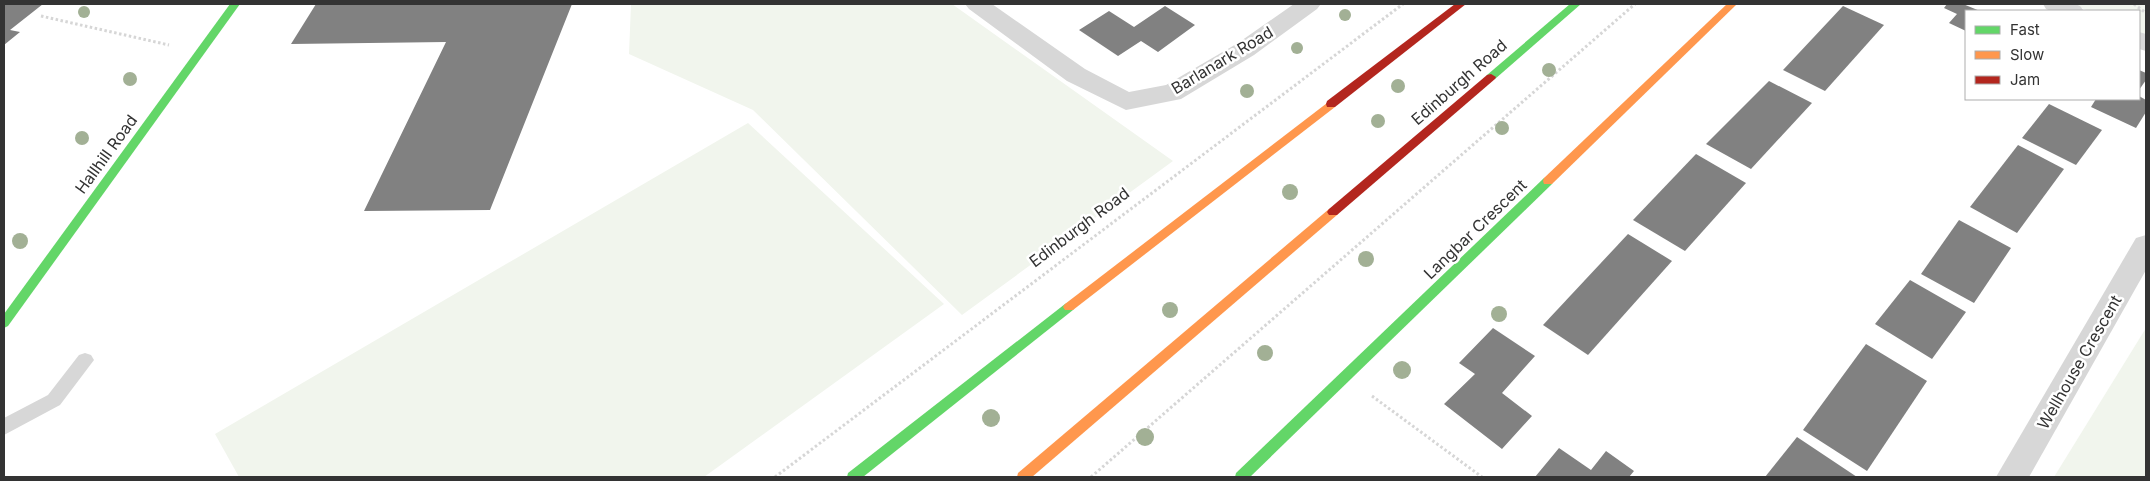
<svg xmlns="http://www.w3.org/2000/svg" width="2150" height="481" font-family="Inter,sans-serif">
<style>
.green{fill:#f1f5ed}
.building{fill:#818181}
.lines{fill:none;stroke-linecap:round;stroke-linejoin:round}
.path{stroke:#d6d6d6;stroke-width:3;stroke-dasharray:2.5 2.5;stroke-linecap:butt}
.lane{fill:#d7d7d7;fill-rule:evenodd}
.street{fill:#d7d7d7;fill-rule:evenodd}
.fast{fill:#63d668;fill-rule:evenodd}
.slow{fill:#ff974d;fill-rule:evenodd}
.jam{fill:#b3261e;fill-rule:evenodd}
.tree{fill:#a2b095}
.labels{text-anchor:middle;dominant-baseline:central;stroke-width:5;stroke-linejoin:round;paint-order:stroke}
.street-label{font-size:16px;fill:#333;stroke:#fff}
</style>
<rect width="100%" height="100%" fill="#fff"/>
<g class="green">
<path d="M631,4H952L1173,161L962,315L753,110L629,54Z"/>
<path d="M2071,4H2146V36L2139,32V11H2089Z"/>
<path d="M748,123L944,304L704,477H239L215,434Z"/>
<path d="M2146,328V477H2054Z"/>
</g>
<g class="building">
<path d="M4,4H43L10,30L20,32L4,45Z"/>
<path d="M316,4H572L490,210L364,211L446,42L291,44Z"/>
<path d="M1947,4H1963L1980,11H1966V31L1949,23L1957,14L1944,8Z"/>
<path d="M1165,6L1195,25L1158,52L1141,41L1118,56L1079,30L1109,11L1134,27Z"/>
<path d="M1843,6L1884,25L1825,91L1783,70Z"/>
<path d="M2139,70L2146,73V80L2139,90Z"/>
<path d="M1769,81L1812,103L1751,169L1706,144Z"/>
<path d="M2139,96L2146,100V112L2136,128L2091,107L2096,99H2139Z"/>
<path d="M2049,104L2102,130L2076,165L2022,138Z"/>
<path d="M2018,145L2064,169L2017,233L1970,207Z"/>
<path d="M1696,154L1746,183L1685,251L1633,220Z"/>
<path d="M1959,220L2011,248L1974,303L1921,274Z"/>
<path d="M1628,234L1672,261L1588,355L1543,325Z"/>
<path d="M1910,280L1966,312L1932,359L1875,324Z"/>
<path d="M1493,328L1535,356L1502,393L1532,416L1502,449L1444,404L1475,374L1459,363Z"/>
<path d="M1866,344L1927,381L1867,471L1803,430Z"/>
<path d="M1797,437L1857,477H1765Z"/>
<path d="M1559,448L1591,470L1606,451L1634,471L1629,477H1535Z"/>
</g>
<g class="lines">
<g class="path">
<path d="M2134,4L2146,13"/>
<path d="M41,16L169,45"/>
<path d="M1372,396L1482,477"/>
<path d="M775,477L1403,4"/>
<path d="M1091,477L1635,4"/>
</g>
<path class="lane" d="M85,353L91,355L94,360L60,405L4,435V418L48,395L79,355Z"/>
<g class="street">
<path d="M965,4H992L1085,69L1129,92L1166,85L1238,43L1294,4H1321L1317,9L1254,55L1181,99L1126,110L1067,81L969,9Z"/>
<path d="M2043,4H2075L2080,6L2084,11H2051L2046,9Z"/>
<path d="M2139,32L2146,34V51L2139,49Z"/>
<path d="M2146,235V270L2029,477H1996L2136,238Z"/>
</g>
<g class="fast">
<path d="M230,4H240L8,326L4,328V314Z"/>
<path d="M1570,4H1581L1495,79H1487L1486,77L1487,75Z"/>
<path d="M1548,177L1552,178L1553,181L1552,184L1250,477H1235L1236,473L1544,178Z"/>
<path d="M1069,302L1073,304L1075,307L1073,310L863,477H847L848,473L1065,304Z"/>
</g>
<g class="slow">
<path d="M1727,4H1737L1552,184H1544L1543,181L1544,178Z"/>
<path d="M1331,100L1335,101L1336,104L1335,107L1073,310H1065L1063,307L1065,304Z"/>
<path d="M1333,208L1337,209L1339,212L1337,215L1032,477H1017L1018,473L1329,209Z"/>
</g>
<g class="jam">
<path d="M1455,4H1466L1335,107H1327L1326,104L1327,101Z"/>
<path d="M1491,74L1496,77L1495,79L1337,215H1329L1327,212L1329,209L1487,75Z"/>
</g>
</g>
<g class="tree">
<circle cx="84" cy="12" r="6"/>
<circle cx="1345" cy="15" r="6"/>
<circle cx="1297" cy="48" r="6"/>
<circle cx="1549" cy="70" r="7"/>
<circle cx="130" cy="79" r="7"/>
<circle cx="1398" cy="86" r="7"/>
<circle cx="1247" cy="91" r="7"/>
<circle cx="1378" cy="121" r="7"/>
<circle cx="1502" cy="128" r="7"/>
<circle cx="82" cy="138" r="7"/>
<circle cx="1290" cy="192" r="8"/>
<circle cx="20" cy="241" r="8"/>
<circle cx="1366" cy="259" r="8"/>
<circle cx="1170" cy="310" r="8"/>
<circle cx="1499" cy="314" r="8"/>
<circle cx="1265" cy="353" r="8"/>
<circle cx="1402" cy="370" r="9"/>
<circle cx="991" cy="418" r="9"/>
<circle cx="1145" cy="437" r="9"/>
</g>
<g class="labels">
<g class="street-label">
<text transform="translate(1222 60) rotate(-31)">Barlanark Road</text>
<text transform="translate(1459 82) rotate(-41)">Edinburgh Road</text>
<text transform="translate(106 154) rotate(-54)">Hallhill Road</text>
<text transform="translate(1079 227) rotate(-37)">Edinburgh Road</text>
<text transform="translate(1475 229) rotate(-44)">Langbar Crescent</text>
<text transform="translate(2079 362) rotate(-60)">Wellhouse Crescent</text>
</g>
</g>
<rect width="2150" height="481" fill="none" stroke="#333333" stroke-width="10"/>
<rect x="1965" y="10" width="175" height="90" fill="#ffffff" stroke="#adadad"/>
<rect x="1975" y="26" width="25" height="8" fill="#63d668" stroke="#adadad"/>
<text x="2010" y="35" font-size="15" fill="#333333">Fast</text>
<rect x="1975" y="51" width="25" height="8" fill="#ff974d" stroke="#adadad"/>
<text x="2010" y="60" font-size="15" fill="#333333">Slow</text>
<rect x="1975" y="76" width="25" height="8" fill="#b3261e" stroke="#adadad"/>
<text x="2010" y="85" font-size="15" fill="#333333">Jam</text>
</svg>
